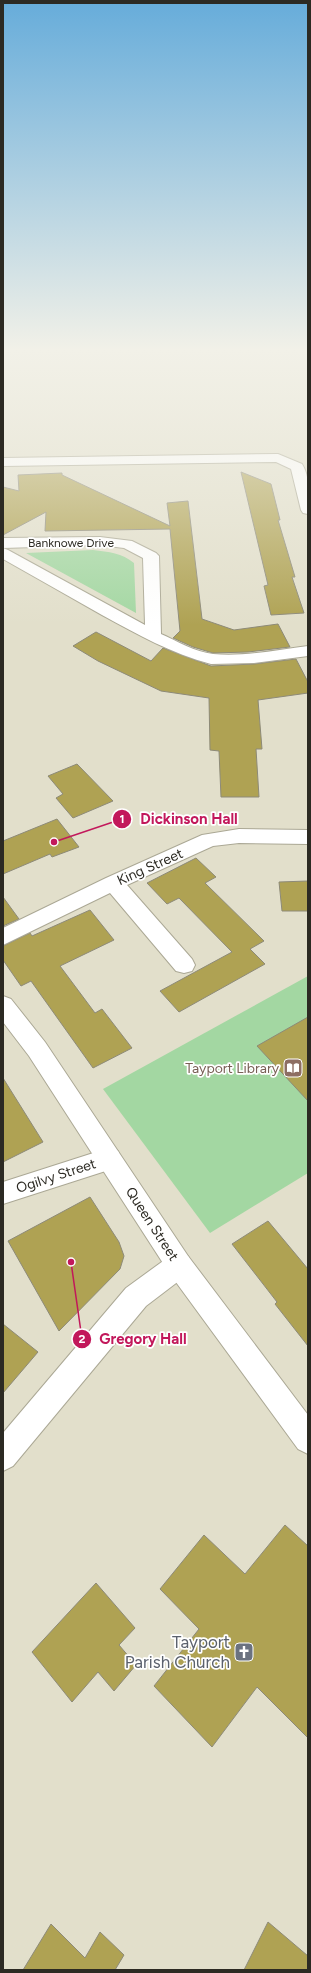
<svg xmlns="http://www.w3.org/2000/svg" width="311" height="1973" font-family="Figtree,sans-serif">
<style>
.green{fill:#a3d7a2}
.building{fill:#afa253;stroke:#8d8a78}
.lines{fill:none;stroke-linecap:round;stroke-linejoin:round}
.minor-casing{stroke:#aba895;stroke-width:2}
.secondary-casing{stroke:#aba895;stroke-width:2}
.minor{fill:#fff;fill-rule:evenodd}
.secondary{fill:#fff;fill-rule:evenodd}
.labels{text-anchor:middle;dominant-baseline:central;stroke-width:3.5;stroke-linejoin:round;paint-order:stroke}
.far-street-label{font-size:12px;fill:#2c2a23;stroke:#fff}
.street-label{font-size:14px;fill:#2c2a23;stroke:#fff}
.education-label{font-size:14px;fill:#785e54;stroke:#fff;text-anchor:end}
.near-worship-label{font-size:17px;fill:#5b616d;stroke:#fff;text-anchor:end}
.leader{fill:none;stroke:#c2185b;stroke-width:1.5}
.callout-dot{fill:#c2185b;stroke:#fff;stroke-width:1.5}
.mark-label{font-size:12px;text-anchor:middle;font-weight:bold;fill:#fff}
.callout-label{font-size:15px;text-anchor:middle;font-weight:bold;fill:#c2185b;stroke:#fff;stroke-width:3.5;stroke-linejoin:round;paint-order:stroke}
</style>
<rect width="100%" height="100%" fill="#e2dfcb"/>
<g class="green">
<path d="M93,550C109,552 122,553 134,563L136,613L26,553Z"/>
<path d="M308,976V1173L210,1233L103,1089Z"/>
</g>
<g class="building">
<path d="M241,472L271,484L280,520H278L295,577H292L304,613L271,615L264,586L268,585Z"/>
<path d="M62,473V475L170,526L167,503L188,501L202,619L234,630L278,624L290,647L248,652L213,653L193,647L173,638L180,631L170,529L45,531L46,512L3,535V487L19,491L18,475Z"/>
<path d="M96,632L151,661L163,648L211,666L254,664L296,659L308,682V693L258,700L262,749H256L259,797H221L219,751L210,750L209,698L161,691L98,661L73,646Z"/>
<path d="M77,764L113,801L73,818L56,798L63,794L48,776Z"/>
<path d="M57,819L79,847L52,857L50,854L3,874V841Z"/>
<path d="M196,858L216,877L205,883L264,941L250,949L265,964L179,1012L160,991L232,952L179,898L167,904L147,883Z"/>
<path d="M308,881V911H282L279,882Z"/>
<path d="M3,897L19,919L3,926Z"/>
<path d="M90,910L114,940L60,966L95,1013L102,1009L132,1048L93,1068L31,981L21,986L3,960V946L30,933L32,936Z"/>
<path d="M308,1017V1101L257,1046Z"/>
<path d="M3,1078L43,1142L3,1162Z"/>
<path d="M90,1197L119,1242L124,1256L120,1269L59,1331L8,1241Z"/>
<path d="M268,1221L308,1269V1346L275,1304L277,1302L232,1244Z"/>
<path d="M3,1324L38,1352L3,1393Z"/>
<path d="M285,1525L308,1546V1738L257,1687L212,1747L154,1686L199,1629L160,1589L204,1535L245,1574Z"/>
<path d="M96,1583L135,1628L119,1645L136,1665L114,1691L98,1672L72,1702L32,1652Z"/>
<path d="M268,1922L308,1956V1970H244Z"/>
<path d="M51,1924L85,1958L100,1932L124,1955L115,1970H23Z"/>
</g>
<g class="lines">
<defs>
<g id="minor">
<path d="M278,454L302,464C311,478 308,499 308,514L303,513L301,510L291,469L276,462L3,466V458Z"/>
<path d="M100,537L132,541L156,553L159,556L161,634C177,641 195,652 213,654C243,657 278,650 308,646V656L254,663L211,664C172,654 137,634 102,615C69,596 36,578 3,559V548L8,550L145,625L143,558L124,548L100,545L3,548V538Z"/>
<path d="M239,829L308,830V844L239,843L213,846L127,885L192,959L195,965L192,971L184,973L176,971L110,893L3,945V928L106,878L202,835Z"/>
<path d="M109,1148L118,1151L121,1159L118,1167L3,1204V1182Z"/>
<path d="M179,1253L188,1256L192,1265L188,1274L146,1306L13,1466L3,1471V1433L126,1288L170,1256Z"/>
</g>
<path id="secondary" d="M3,996L11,999L45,1042L188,1256L308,1415V1454L298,1449L170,1274L29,1056L3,1022Z"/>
</defs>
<use href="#minor" class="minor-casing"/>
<use href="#secondary" class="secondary-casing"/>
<use href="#minor" class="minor"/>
<use href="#secondary" class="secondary"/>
</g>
<linearGradient id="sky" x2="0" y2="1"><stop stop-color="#66acda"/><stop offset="0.56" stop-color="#f2f1e8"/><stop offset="1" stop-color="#f2f1e8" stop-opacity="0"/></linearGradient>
<rect width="311" height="625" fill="url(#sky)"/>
<defs>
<symbol id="library-square" viewBox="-11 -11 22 22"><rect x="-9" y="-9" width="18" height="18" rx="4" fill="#8d6e63" stroke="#fff"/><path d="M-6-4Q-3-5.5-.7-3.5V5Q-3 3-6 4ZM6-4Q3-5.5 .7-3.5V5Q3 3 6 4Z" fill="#fff"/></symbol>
<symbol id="church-square" viewBox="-11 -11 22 22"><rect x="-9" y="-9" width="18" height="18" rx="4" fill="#6b7280" stroke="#fff"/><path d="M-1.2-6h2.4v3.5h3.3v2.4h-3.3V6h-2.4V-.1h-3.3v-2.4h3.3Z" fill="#fff"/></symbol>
</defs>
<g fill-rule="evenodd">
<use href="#library-square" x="282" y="1057" width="22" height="22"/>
<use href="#church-square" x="233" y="1641" width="22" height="22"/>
</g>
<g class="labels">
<g class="far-street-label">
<text x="71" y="543">Banknowe Drive</text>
</g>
<g class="street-label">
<text transform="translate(150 867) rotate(-24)">King Street</text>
<text transform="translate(56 1176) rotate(-18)">Ogilvy Street</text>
<text transform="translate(152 1224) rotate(57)">Queen Street</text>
</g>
<g class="education-label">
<text x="279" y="1068">Tayport Library</text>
</g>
<g class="near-worship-label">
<text x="230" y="1642">Tayport<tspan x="230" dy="20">Parish Church</tspan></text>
</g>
</g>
<path class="leader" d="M54 842L122 819M71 1262L82 1339"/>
<g class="callout-dot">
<circle cx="54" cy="842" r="4"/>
<circle cx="71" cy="1262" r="4"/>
<circle cx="122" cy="819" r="10"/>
<circle cx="82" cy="1339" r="10"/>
</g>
<g class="mark-label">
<text x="122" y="823">1</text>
<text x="82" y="1343">2</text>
</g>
<g class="callout-label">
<text x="189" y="824">Dickinson Hall</text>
<text x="143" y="1344">Gregory Hall</text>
</g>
<rect width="311" height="1973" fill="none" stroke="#2c2a23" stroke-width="8"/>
</svg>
